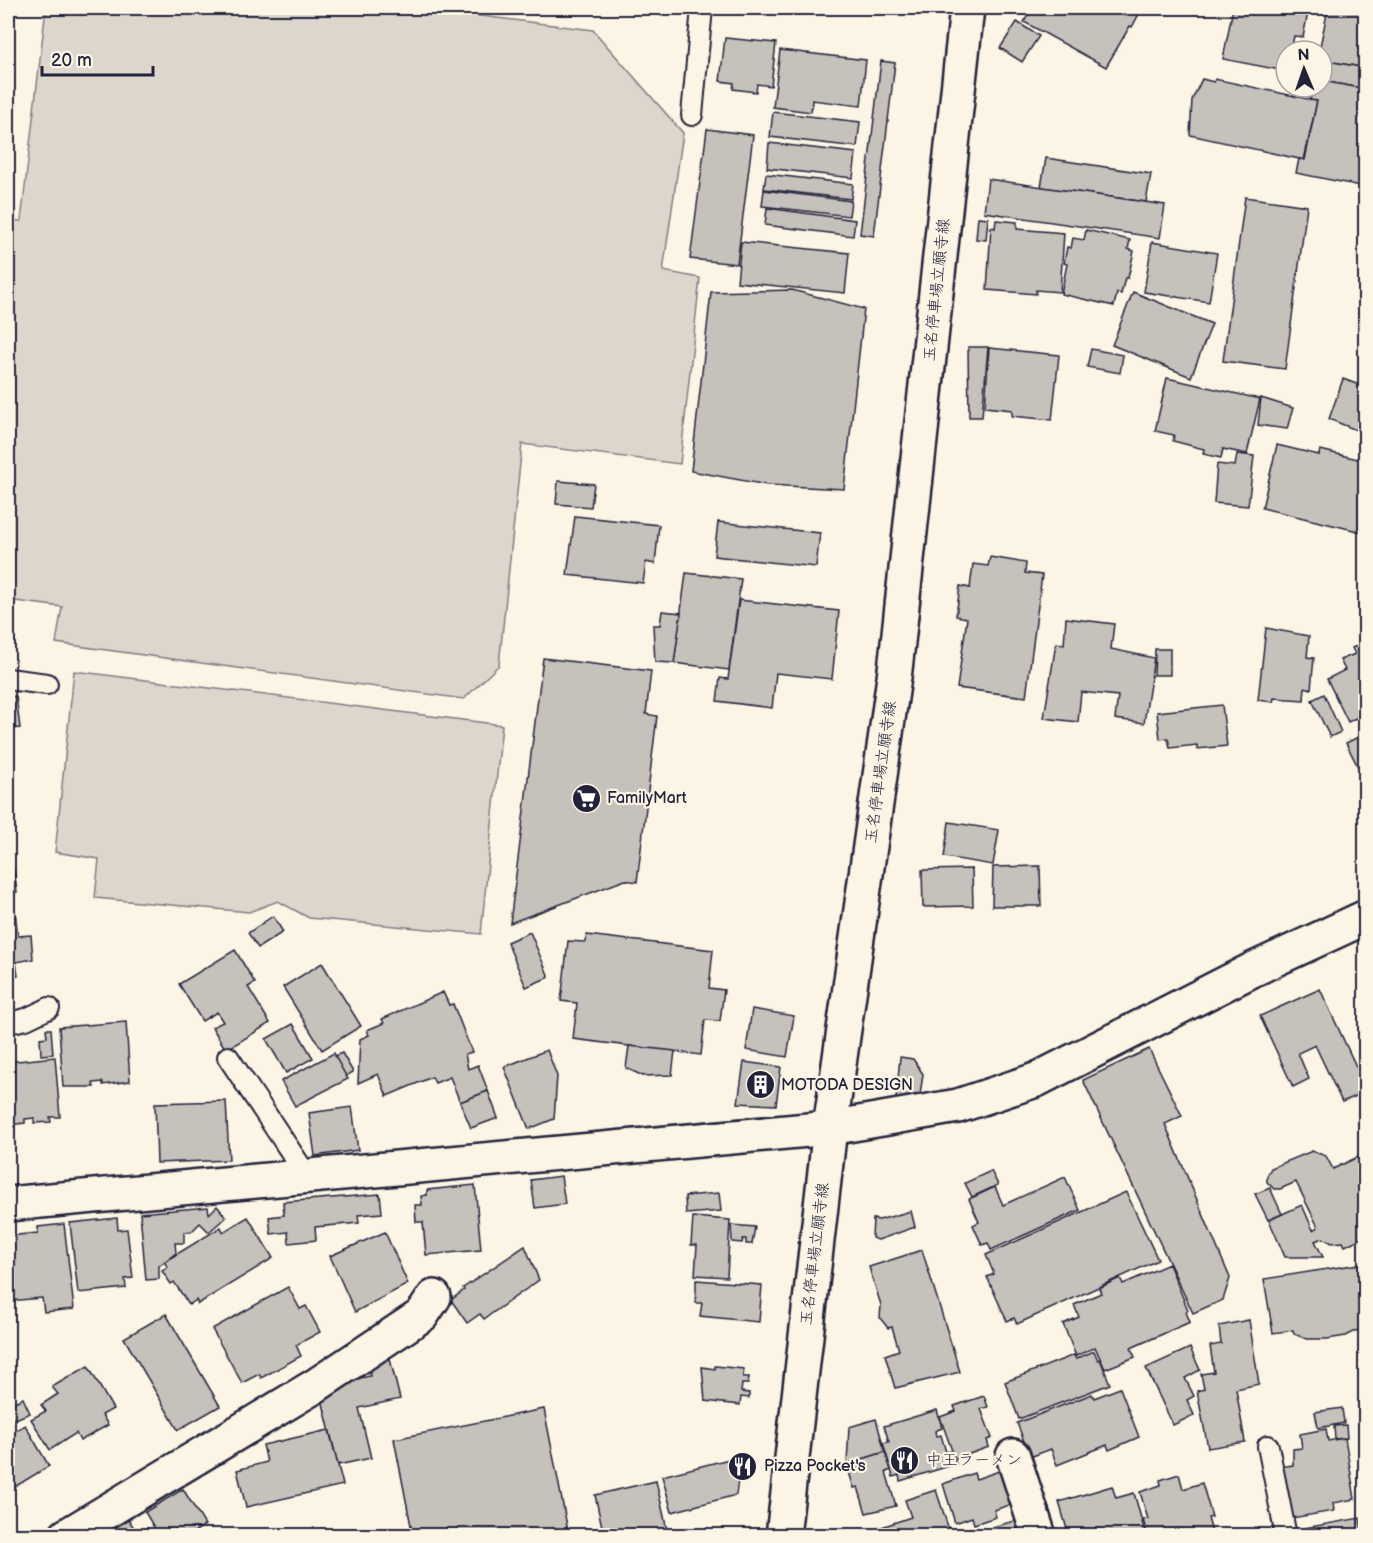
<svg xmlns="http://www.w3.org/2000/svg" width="1373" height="1543" font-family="'Balsamiq Sans','Klee One',sans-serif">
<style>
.green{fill:#dcd6cc;stroke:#7f7c84;stroke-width:1.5}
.building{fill:#c6c1bb;stroke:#22223b;stroke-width:1.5}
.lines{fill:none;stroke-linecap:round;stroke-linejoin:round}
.service-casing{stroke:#22223b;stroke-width:24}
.minor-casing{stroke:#22223b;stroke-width:38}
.secondary-casing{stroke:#22223b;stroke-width:38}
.service{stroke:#fcf5e5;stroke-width:20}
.minor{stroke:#fcf5e5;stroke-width:33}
.secondary{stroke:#fcf5e5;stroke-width:33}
.labels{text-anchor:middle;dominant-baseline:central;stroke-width:4.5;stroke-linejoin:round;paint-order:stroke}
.street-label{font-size:16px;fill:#22223b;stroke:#fcf5e5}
.poi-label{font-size:16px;fill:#22223b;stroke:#fcf5e5;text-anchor:start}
</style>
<rect width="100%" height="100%" fill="#fcf5e5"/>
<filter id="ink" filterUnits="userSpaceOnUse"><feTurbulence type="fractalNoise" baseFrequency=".0167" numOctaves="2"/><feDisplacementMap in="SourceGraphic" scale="12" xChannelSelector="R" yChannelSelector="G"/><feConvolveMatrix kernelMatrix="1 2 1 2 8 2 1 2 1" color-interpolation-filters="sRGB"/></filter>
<g filter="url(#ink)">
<g class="green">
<path d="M46,8H417L593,30L683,133L663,271L700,278L680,464L522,444L499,665L464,699L56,643L62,607L8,600V220L21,221Z"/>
<path d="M74,671L502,725L481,934L309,918L278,901L249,912L95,898L99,859L55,852Z"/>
</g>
<g class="building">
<path d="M1032,8H1132L1140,12L1132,27L1130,26L1106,67L1024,22Z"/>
<path d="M1233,8H1309L1303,37L1294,36L1291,51H1286V71L1223,59Z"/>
<path d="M1312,8H1366V68L1322,60V51H1319L1327,14L1311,12Z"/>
<path d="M1017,22L1039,36L1022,62L1000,48Z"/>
<path d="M725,38L776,43L771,86L757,84L756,92L733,89L734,83L720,81Z"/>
<path d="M780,50L866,60L861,106L812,100L811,112L773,107Z"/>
<path d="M1322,60L1366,68V89L1322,81Z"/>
<path d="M881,61L895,63L874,236L860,234Z"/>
<path d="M1202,79L1214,82L1215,79L1317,101L1304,160L1190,135L1192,100Z"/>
<path d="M1322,81L1366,89V187L1296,173L1299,159L1305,160L1317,101L1310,100L1313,87H1322Z"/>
<path d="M773,112L860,122L857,147L770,137Z"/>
<path d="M707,129L753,135L737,264L690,259Z"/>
<path d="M769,143L856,153L853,178L767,168Z"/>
<path d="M1046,158L1151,174L1146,202L1041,187Z"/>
<path d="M766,174L853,184L851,199L764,189Z"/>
<path d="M988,179L1165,205L1160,238L984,212Z"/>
<path d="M764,190L851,201L849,216L762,206Z"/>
<path d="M1245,197L1307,206L1285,369L1223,361Z"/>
<path d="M767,208L855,220L853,236L765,225Z"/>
<path d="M978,217L988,218L986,240L976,239Z"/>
<path d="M996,220L1017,222V229L1064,233L1060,292L1036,290V294L987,290L991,227L995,228Z"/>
<path d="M1086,230L1130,240L1128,249L1134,251L1128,278H1125L1121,294L1117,293L1114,306L1061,294L1067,264L1064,263L1067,247L1071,248L1073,238L1084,240Z"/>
<path d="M741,242L849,253L845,293L737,282Z"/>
<path d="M1152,242L1217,253L1209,302L1144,292Z"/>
<path d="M792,290L864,309L844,489L767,485L691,471L711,292Z"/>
<path d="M1133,292L1212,324L1191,377L1112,345Z"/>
<path d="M968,347H988L982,417H969Z"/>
<path d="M989,348L1059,355L1052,420L1012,416V410L985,407Z"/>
<path d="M1091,349L1123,355L1120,373L1087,367Z"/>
<path d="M1366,376V434L1329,419L1343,379L1362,386Z"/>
<path d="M1167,378L1260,399L1247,454L1223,449L1221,458L1203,454L1204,449L1173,441L1174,435L1155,431Z"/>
<path d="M1261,398L1293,408L1287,429L1258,425Z"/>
<path d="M1277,445L1319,455L1320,450L1362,460L1360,466L1366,467V533L1262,508Z"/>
<path d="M1237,454L1254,456L1248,506L1214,503L1217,464L1235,466Z"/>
<path d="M558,481L594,484L591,507L556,504Z"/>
<path d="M575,516L659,525L655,564L646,562L643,583L567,575Z"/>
<path d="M718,522L820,533L816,567L714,556Z"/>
<path d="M990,557L1026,563L1025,573L1042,575L1026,697L957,688L967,618L956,616L960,586L970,588L973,564L988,566Z"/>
<path d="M686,573L741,579L729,670L674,663Z"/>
<path d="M739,600L839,611L832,679L776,673L772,708L717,701L720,678L728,679Z"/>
<path d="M662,611L681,613L674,663L655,662L653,625H660Z"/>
<path d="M1066,618L1114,624L1111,649L1154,658L1144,723L1115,719L1118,696L1081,692L1078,722L1044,718L1056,643L1064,644Z"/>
<path d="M1266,628L1309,636L1307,657L1314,658L1311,689L1305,687L1304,700L1274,698L1273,702L1258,700Z"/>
<path d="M1366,642V713L1348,722L1327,679L1345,670L1340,660L1355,654L1352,648Z"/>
<path d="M1155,649H1170V675H1154Z"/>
<path d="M543,658L651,671L646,714L657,716L637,882L625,880L510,923Z"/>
<path d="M1324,694L1341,732L1330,737L1312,700Z"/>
<path d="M16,696L20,728L8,729V697Z"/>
<path d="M1222,705L1227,746L1197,749V745L1170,748L1168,738L1160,739L1157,712Z"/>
<path d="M1366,714V733L1358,718Z"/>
<path d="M1366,733V778L1364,779L1346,743Z"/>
<path d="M949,822L999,830L993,865L944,857Z"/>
<path d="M1040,866L1041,906H992L993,867Z"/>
<path d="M14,869L17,892L8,893V870Z"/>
<path d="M972,869L973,906L923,907L922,870Z"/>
<path d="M15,912L18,936L31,935L33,959L16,962L18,976L8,977V913Z"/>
<path d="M273,916L283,932L258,948L248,933Z"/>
<path d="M530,932L549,977L526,987L507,942Z"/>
<path d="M587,935L713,950L709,988L724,990L720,1021L705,1020L701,1055L573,1039L577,1003L561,1001L568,941L585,942Z"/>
<path d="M235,950L255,983L248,987L270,1023L226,1050L212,1027L223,1022L217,1012L202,1021L179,984Z"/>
<path d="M322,963L361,1026L322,1050L283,987Z"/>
<path d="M1320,989L1366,1088V1092L1342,1102L1315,1045L1298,1053L1309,1079L1293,1087L1260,1016Z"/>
<path d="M443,992L449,1005L453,1004L472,1052L465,1054L468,1069L478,1065L488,1091L460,1102L450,1077L435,1083L432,1077L387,1096L378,1074L358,1083L360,1039L369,1035L367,1030L384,1023L382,1019Z"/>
<path d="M752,1009L794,1016L787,1057L746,1050Z"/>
<path d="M126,1022L130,1081L103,1085V1082L93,1083L94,1087H63L59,1027Z"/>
<path d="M293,1024L313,1058L286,1073L266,1039Z"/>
<path d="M46,1029H51L53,1054L41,1055L40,1038L47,1037Z"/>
<path d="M629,1046L675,1051L672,1075L643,1076L626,1068Z"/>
<path d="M1149,1049L1182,1116L1165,1124L1230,1278L1223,1300L1193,1313L1083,1080Z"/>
<path d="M547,1050L557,1076L554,1119L529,1129L504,1067Z"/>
<path d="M334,1053L348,1079L295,1106L281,1081Z"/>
<path d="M342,1053L353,1072L346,1076L335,1056Z"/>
<path d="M55,1057L60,1117H50L51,1122L34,1123V1118L25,1119V1123L8,1125V1062Z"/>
<path d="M900,1057L913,1059L923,1074L920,1095L896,1099Z"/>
<path d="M744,1062L781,1067L776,1105L738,1103Z"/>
<path d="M488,1091L498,1118L471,1128L460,1102Z"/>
<path d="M226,1101L229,1160L157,1163L155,1103Z"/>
<path d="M352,1107L358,1150L315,1156L309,1113Z"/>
<path d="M1312,1151L1326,1156L1333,1169L1366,1153V1236L1345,1246L1343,1242L1332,1243L1323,1238L1315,1241L1323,1257H1285L1269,1220L1302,1205L1313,1230L1318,1227L1296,1182L1280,1189H1274L1267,1182V1176L1271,1168Z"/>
<path d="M991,1171L998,1185L972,1197L965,1183Z"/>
<path d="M561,1176L565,1204L535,1208L531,1180Z"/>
<path d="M1065,1177L1080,1210L991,1250L988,1243L982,1245L973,1225L979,1222L969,1199L995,1187L1003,1205Z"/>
<path d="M475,1185L481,1250L426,1255L423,1222H416L415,1205H422L421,1196L427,1195V1190Z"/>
<path d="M1270,1188L1282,1214L1268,1220L1255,1194Z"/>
<path d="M1126,1192L1158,1260L1017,1324L1014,1318L1007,1321L987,1277L994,1274L986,1255Z"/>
<path d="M719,1193L721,1211L686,1214L685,1196Z"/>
<path d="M380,1194L382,1213L358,1215L359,1223L315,1227L316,1240L289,1243L288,1232L271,1234L269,1217L284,1215L283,1202Z"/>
<path d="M217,1206L226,1217L209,1232L200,1223L191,1232H184V1243H175L176,1253L159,1266V1279L146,1280L140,1213L208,1207L209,1214Z"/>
<path d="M911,1211L915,1227L878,1240L872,1238L873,1219L879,1220Z"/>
<path d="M248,1217L273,1258L198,1304L196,1300L189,1305L174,1282L171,1284L162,1271L168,1267L164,1262L221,1227L223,1232Z"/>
<path d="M693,1217L730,1220L727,1277L695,1275L697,1245H691Z"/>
<path d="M117,1218L118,1230L127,1229L133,1278L125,1279L126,1288L78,1293L70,1223Z"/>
<path d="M64,1224L74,1309L44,1312L42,1298L8,1301V1236L38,1233V1227Z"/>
<path d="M731,1225L755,1227L752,1244H746V1239H743L742,1243L732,1242Z"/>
<path d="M385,1232L408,1284L355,1312L330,1256Z"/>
<path d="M525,1246L539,1280L484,1319L480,1314L467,1323L451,1300L464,1290L463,1288Z"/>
<path d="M922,1250L960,1372L895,1388L885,1355L899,1350L892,1327L888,1328L880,1318L881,1305L869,1267Z"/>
<path d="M1366,1263V1324L1362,1328L1346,1336L1327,1339H1307L1294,1334L1293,1330L1273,1333L1264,1279Z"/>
<path d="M1169,1264L1188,1310L1186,1312L1190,1322L1131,1348L1135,1357L1105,1369L1095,1347L1076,1356L1063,1324L1079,1317L1074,1305L1101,1293L1099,1288L1120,1278L1123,1284Z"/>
<path d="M696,1280L762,1285L759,1322L700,1316L702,1303H696Z"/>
<path d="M288,1287L300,1309L306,1306L320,1332L296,1345L301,1356L261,1378L259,1374L242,1383L212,1329Z"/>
<path d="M166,1314L220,1406L178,1430L124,1338Z"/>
<path d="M1249,1320L1259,1384L1236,1389L1245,1442L1208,1448L1197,1391L1204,1389L1201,1374L1214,1372L1210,1346L1221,1344L1219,1326Z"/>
<path d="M1190,1348L1200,1370L1185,1378L1194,1396L1187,1400L1194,1415L1173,1425L1146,1368Z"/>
<path d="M1094,1351L1098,1360L1100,1359L1110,1384L1019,1419L1005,1382L1074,1355L1076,1359Z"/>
<path d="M390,1359L400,1399L359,1408L371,1458L338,1465L319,1387L370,1376L368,1364Z"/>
<path d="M88,1366L113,1409L102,1415L108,1425L80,1441L76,1433L50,1450L31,1419L46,1411L41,1405L58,1394L52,1387Z"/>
<path d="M715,1366L744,1369L743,1377H749L748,1384H742L741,1392L749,1393V1398L741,1397L740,1405L705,1401L702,1367L715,1369Z"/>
<path d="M1120,1388L1139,1437L1109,1450L1107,1445L1057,1465L1051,1449L1030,1457L1017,1423L1092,1394L1094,1398Z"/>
<path d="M984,1396L988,1407L981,1409L992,1438L987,1440L989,1447L955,1459L940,1417L956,1411L954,1406Z"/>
<path d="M23,1398L30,1413L13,1420L8,1405Z"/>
<path d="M1342,1408L1344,1423L1318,1428L1315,1412Z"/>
<path d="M544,1409L569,1536H413L394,1439Z"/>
<path d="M937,1410L942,1428L935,1431L936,1436L941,1435L946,1452L951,1451L956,1464L900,1481L899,1475L893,1477L883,1443L889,1442L884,1426Z"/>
<path d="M876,1419L885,1452L847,1464L849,1427Z"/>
<path d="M25,1425L49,1466L8,1491V1435Z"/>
<path d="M1346,1425L1347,1438L1335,1439L1334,1426Z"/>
<path d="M1326,1429L1328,1441L1345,1438L1355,1499L1333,1503L1334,1511L1292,1518L1279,1467L1293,1465V1449L1302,1448L1300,1434Z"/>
<path d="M329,1430L343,1485L246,1507L237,1470L267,1462L263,1445Z"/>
<path d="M885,1452L891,1470L886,1472L896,1506L866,1513L858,1487L854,1488L849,1472L859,1469L856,1461Z"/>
<path d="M741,1456L736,1495L672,1512L662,1476Z"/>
<path d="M1005,1469L1016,1503L994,1510L996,1517L974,1524L972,1517L955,1523L943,1484L974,1473L976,1479Z"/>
<path d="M1179,1474L1183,1489L1202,1483L1212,1517L1208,1518L1213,1536H1148L1143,1520L1148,1519L1140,1492L1161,1485L1160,1480Z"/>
<path d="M656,1481L667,1530L641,1536H604L595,1495Z"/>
<path d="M1112,1486L1116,1498L1134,1493L1146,1536H1069L1059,1502Z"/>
<path d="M183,1489L205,1525L188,1536H159L145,1512Z"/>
<path d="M936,1490L951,1536H855L911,1517L905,1500Z"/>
<path d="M121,1517L125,1523L129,1520L139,1536H116L113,1530L117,1527L114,1522Z"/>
<path d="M1026,1518V1536H995L992,1527Z"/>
<path d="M1360,1518L1363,1536H1294L1293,1530Z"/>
</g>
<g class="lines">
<defs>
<g id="service">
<path d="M692,115L702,8"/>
<path d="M8,679L47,684"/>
<path d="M8,1023L26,1019L49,1008"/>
<path d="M228,1057L307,1176"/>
<path d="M1268,1446L1286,1536"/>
</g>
<g id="minor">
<path d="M8,1204L830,1128L958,1106L1036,1080L1252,970L1366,917"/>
<path d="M1013,1456L1039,1536"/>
<path d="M66,1536L315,1386L422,1315L434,1297"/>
</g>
<path id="secondary" d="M783,1536L830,1128L895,670L967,8"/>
</defs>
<use href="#service" class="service-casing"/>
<use href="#minor" class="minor-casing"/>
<use href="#secondary" class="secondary-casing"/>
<use href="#service" class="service"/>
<use href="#minor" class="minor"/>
<use href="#secondary" class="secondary"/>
</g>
</g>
<defs>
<symbol id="supermarket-disc" viewBox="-11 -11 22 22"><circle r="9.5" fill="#22223b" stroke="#fcf5e5"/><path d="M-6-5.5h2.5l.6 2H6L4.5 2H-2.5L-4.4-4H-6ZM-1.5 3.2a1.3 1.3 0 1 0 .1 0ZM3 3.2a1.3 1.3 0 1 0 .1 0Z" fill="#fff"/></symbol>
<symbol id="building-disc" viewBox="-11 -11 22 22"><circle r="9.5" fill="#22223b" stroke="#fcf5e5"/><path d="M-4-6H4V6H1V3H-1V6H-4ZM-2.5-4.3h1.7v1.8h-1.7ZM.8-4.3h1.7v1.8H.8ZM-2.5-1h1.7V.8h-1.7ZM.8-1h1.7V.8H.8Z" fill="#fff"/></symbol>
<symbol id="restaurant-disc" viewBox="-11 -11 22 22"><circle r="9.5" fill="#22223b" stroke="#fcf5e5"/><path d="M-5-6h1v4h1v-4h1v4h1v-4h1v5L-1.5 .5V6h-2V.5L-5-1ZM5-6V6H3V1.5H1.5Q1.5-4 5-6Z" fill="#fff"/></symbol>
</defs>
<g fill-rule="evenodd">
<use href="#supermarket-disc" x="570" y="782" width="33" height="33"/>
<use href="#building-disc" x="744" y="1068" width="33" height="33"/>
<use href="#restaurant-disc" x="888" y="1444" width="33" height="33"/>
<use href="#restaurant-disc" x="726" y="1450" width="33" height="33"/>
</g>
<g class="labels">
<g class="street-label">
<text transform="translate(937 290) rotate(-84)">玉名停車場立願寺線</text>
<text transform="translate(881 772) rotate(-82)">玉名停車場立願寺線</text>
<text transform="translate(815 1254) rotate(-83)">玉名停車場立願寺線</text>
</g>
<g class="poi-label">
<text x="607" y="798">FamilyMart</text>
<text x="781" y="1085">MOTODA DESIGN</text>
<text x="926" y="1460">中王ラーメン</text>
<text x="764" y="1466">Pizza Pocket's</text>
</g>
</g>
<rect width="1373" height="1543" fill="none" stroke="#fcf5e5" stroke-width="30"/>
<rect x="15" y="15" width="1343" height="1513" fill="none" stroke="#22223b" stroke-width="2" filter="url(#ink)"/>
<g transform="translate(1304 69) rotate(358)"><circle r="28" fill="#fcf5e5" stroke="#a5a1a1" stroke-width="1.5"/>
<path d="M0-4.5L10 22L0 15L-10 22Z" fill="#22223b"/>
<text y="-9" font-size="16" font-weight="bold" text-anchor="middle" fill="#22223b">N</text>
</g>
<path d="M42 66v9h111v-9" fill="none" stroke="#22223b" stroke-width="3"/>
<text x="51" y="66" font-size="18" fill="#22223b" stroke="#fcf5e5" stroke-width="4.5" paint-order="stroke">20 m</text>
</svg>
